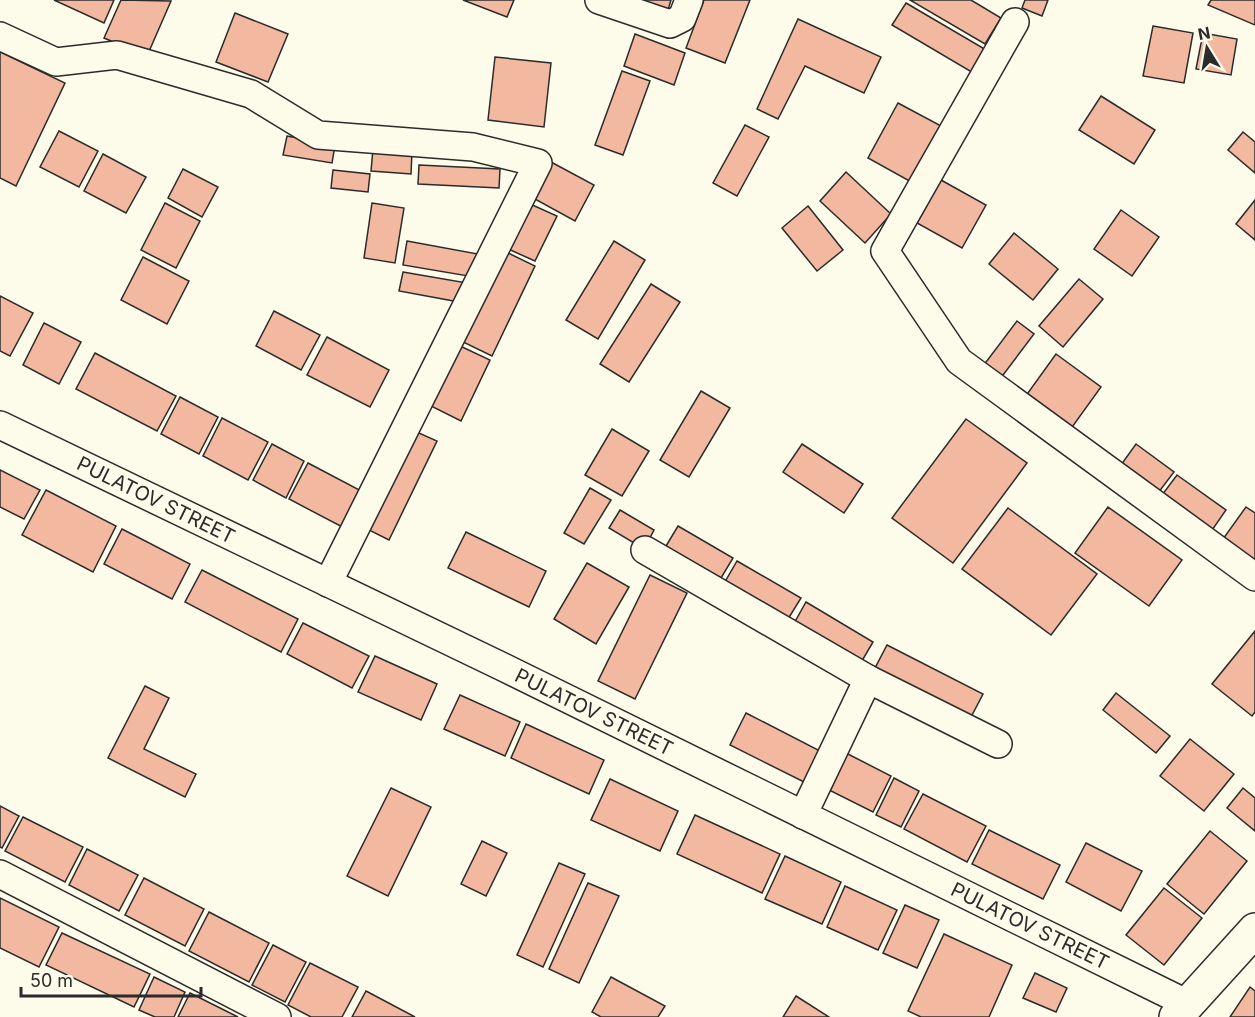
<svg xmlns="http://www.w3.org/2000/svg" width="1255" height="1017" font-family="Inter,sans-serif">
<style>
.building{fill:#f2b8a0;stroke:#2b2b2b;stroke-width:1.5}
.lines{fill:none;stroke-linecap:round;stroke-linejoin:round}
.minor-casing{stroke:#2b2b2b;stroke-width:30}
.major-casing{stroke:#2b2b2b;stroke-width:36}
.minor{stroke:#fdfbea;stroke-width:27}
.major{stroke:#fdfbea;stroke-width:33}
.labels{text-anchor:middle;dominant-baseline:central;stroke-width:4.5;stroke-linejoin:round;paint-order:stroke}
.street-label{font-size:20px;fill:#2b2b2b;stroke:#fdfbea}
</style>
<rect width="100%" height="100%" fill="#fdfbea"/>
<g class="building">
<path d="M54,0H114L104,23Z"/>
<path d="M121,0L171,1L147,56L104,38Z"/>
<path d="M463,0H514L507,17Z"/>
<path d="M637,0H671L668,10Z"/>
<path d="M704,0H750L725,63L686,48Z"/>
<path d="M910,0H971L1001,18L985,44Z"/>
<path d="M1025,0H1048L1042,16L1022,8Z"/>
<path d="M1211,0H1255V25L1208,5Z"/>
<path d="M906,3L988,51L975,74L892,25Z"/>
<path d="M235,13L288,34L268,82L216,62Z"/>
<path d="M798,19L881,57L864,93L805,66L778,119L757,109Z"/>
<path d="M1153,26L1193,33L1184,83L1143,76Z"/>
<path d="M1203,33L1237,39L1231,75L1196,69Z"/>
<path d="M635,34L685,53L674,85L624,66Z"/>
<path d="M0,52L65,83L16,186L0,178Z"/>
<path d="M495,57L551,63L544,127L488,120Z"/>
<path d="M622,71L650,81L623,155L595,145Z"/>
<path d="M1101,96L1155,130L1134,164L1079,130Z"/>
<path d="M898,103L943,127L913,183L868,158Z"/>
<path d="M745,125L769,137L737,196L713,183Z"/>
<path d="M59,131L98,151L79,187L40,167Z"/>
<path d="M1243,132L1255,142V173L1228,150Z"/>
<path d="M287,136L335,145L332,163L283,155Z"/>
<path d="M373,149L412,151L411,174L371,171Z"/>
<path d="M103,154L146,177L126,213L84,191Z"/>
<path d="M551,162L594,185L575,221L533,198Z"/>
<path d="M419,165L500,169L499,188L418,184Z"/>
<path d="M183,169L218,187L202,217L168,198Z"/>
<path d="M333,170L370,174L368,192L331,188Z"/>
<path d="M846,172L891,214L865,243L820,201Z"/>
<path d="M941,180L986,205L962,248L917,223Z"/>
<path d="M1255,200V240L1236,224Z"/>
<path d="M165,203L200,221L176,268L141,250Z"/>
<path d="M372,203L404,208L395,263L364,258Z"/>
<path d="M528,203L557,216L535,261L506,248Z"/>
<path d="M808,206L843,250L817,271L782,228Z"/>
<path d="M1121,210L1159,237L1132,276L1094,249Z"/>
<path d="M1014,233L1058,269L1033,300L989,264Z"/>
<path d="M407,241L478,254L474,277L403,265Z"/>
<path d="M614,241L645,260L598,339L566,320Z"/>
<path d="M504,251L535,266L492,356L461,341Z"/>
<path d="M143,257L189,281L167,324L121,300Z"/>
<path d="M403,272L473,284L470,304L399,291Z"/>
<path d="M1079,279L1103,299L1063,347L1039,326Z"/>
<path d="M651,284L680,302L629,382L600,364Z"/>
<path d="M0,296L33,313L10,356L0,351Z"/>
<path d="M274,311L320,335L301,370L256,346Z"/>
<path d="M1017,321L1034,334L997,383L980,370Z"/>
<path d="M44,323L81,342L59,384L23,365Z"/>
<path d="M327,337L389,370L370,407L307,375Z"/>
<path d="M458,345L490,360L461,421L429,405Z"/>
<path d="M95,353L176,396L157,431L76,389Z"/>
<path d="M1056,354L1101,387L1070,430L1025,397Z"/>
<path d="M701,391L730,408L689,477L660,460Z"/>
<path d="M180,397L218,417L199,454L161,434Z"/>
<path d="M222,418L268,442L248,480L203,456Z"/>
<path d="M966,419L1027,463L953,563L892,518Z"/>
<path d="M410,429L437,441L389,540L363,527Z"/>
<path d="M612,429L649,451L622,496L585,475Z"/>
<path d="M272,444L304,461L286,498L253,480Z"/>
<path d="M802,444L863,484L844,513L783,472Z"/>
<path d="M1136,444L1174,472L1155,497L1118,469Z"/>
<path d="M308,463L367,494L348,530L289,499Z"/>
<path d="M0,470L40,490L24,519L0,507Z"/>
<path d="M1177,475L1226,510L1208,536L1159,499Z"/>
<path d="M590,488L611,500L584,544L564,533Z"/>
<path d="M46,490L116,526L93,572L22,535Z"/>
<path d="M1108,507L1182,560L1149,606L1075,553Z"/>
<path d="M1246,507L1255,513V572L1218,546Z"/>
<path d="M1008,508L1097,574L1051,635L962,569Z"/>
<path d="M620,510L654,530L644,549L609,528Z"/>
<path d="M678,526L733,558L718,583L663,551Z"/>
<path d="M122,529L190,564L172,599L104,564Z"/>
<path d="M466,532L546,571L529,607L448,568Z"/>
<path d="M737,561L801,598L785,624L722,587Z"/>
<path d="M587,563L629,587L596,644L554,619Z"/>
<path d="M202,570L298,619L281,652L185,602Z"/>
<path d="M650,575L687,593L635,699L598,681Z"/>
<path d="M806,602L873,642L859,666L792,627Z"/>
<path d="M303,623L369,656L352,688L287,654Z"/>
<path d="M1255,631V712L1252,716L1212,684Z"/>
<path d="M887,645L983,694L970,719L874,670Z"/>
<path d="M375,656L437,684L421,720L358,692Z"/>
<path d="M145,686L169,698L144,749L196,774L185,797L108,758Z"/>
<path d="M1116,693L1170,736L1156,753L1103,710Z"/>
<path d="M460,695L520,722L505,756L444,729Z"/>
<path d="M746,713L822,752L806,783L730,745Z"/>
<path d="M526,724L604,760L589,794L511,758Z"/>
<path d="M1190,739L1234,774L1204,811L1160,776Z"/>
<path d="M844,752L891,776L873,812L825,788Z"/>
<path d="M894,778L919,791L901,827L876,815Z"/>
<path d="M610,779L678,811L660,851L591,820Z"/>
<path d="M391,788L431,807L388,896L347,876Z"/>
<path d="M1243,788L1255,798V831L1227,808Z"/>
<path d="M923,794L986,826L967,862L904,829Z"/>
<path d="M0,806L19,816L2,848L0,847Z"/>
<path d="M695,815L780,854L762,893L677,854Z"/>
<path d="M23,817L83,847L65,882L5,851Z"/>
<path d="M989,830L1060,865L1043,899L972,864Z"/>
<path d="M1210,831L1247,861L1204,914L1167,884Z"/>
<path d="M482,841L507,853L486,896L461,884Z"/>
<path d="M1086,843L1142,871L1121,911L1066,882Z"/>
<path d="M87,849L138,875L119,911L69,885Z"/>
<path d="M785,856L841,882L822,924L765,899Z"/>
<path d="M559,863L585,874L543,967L517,955Z"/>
<path d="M144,878L204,909L185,946L125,915Z"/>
<path d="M588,883L619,896L579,983L549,969Z"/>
<path d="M845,886L897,910L878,950L827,927Z"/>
<path d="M1164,888L1202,918L1164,965L1126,935Z"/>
<path d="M0,898L59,927L39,967L0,948Z"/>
<path d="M905,905L939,920L917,968L883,953Z"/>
<path d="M209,912L269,943L249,982L189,951Z"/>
<path d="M62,933L150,974L134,1007L46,965Z"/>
<path d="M944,934L1012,965L989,1017H921L908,1011Z"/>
<path d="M273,945L306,962L285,1002L252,985Z"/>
<path d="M310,963L358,987L342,1017H311L288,1005Z"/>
<path d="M1035,973L1067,988L1056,1012L1023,998Z"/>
<path d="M154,977L185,992L174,1017H155L139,1010Z"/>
<path d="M611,977L665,1006L658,1017H601L592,1012Z"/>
<path d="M1250,987L1255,991V1017H1230Z"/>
<path d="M366,991L415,1017H352Z"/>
<path d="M190,993L238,1017H178Z"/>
<path d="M796,996L829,1017H783Z"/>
</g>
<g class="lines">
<defs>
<g id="minor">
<path d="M599,0L670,24L682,18L689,0"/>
<path d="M1015,22L885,251L959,361L1255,577"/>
<path d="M0,36L56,62L117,55L251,94L318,135L473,147L538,163L328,583"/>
<path d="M0,425L503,667L1186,1003"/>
<path d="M645,550L868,679L998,744"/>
<path d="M803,815L868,679"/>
<path d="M0,874L277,1017"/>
</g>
<path id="major" d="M1176,1017L1255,930"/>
</defs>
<use href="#minor" class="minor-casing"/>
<use href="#major" class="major-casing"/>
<use href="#minor" class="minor"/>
<use href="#major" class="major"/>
</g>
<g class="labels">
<g class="street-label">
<text transform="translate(156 500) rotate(26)">PULATOV STREET</text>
<text transform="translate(594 712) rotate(26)">PULATOV STREET</text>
<text transform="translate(1030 926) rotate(26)">PULATOV STREET</text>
</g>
</g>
<g transform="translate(1207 48) rotate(349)" stroke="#fdfbea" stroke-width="4.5" paint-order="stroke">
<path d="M0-4.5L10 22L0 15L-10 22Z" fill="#2b2b2b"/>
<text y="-9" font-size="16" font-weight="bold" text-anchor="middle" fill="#2b2b2b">N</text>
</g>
<path d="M21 987v9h180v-9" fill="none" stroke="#2b2b2b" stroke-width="3"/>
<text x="30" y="987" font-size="18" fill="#2b2b2b" stroke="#fdfbea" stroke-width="4.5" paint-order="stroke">50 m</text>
</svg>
